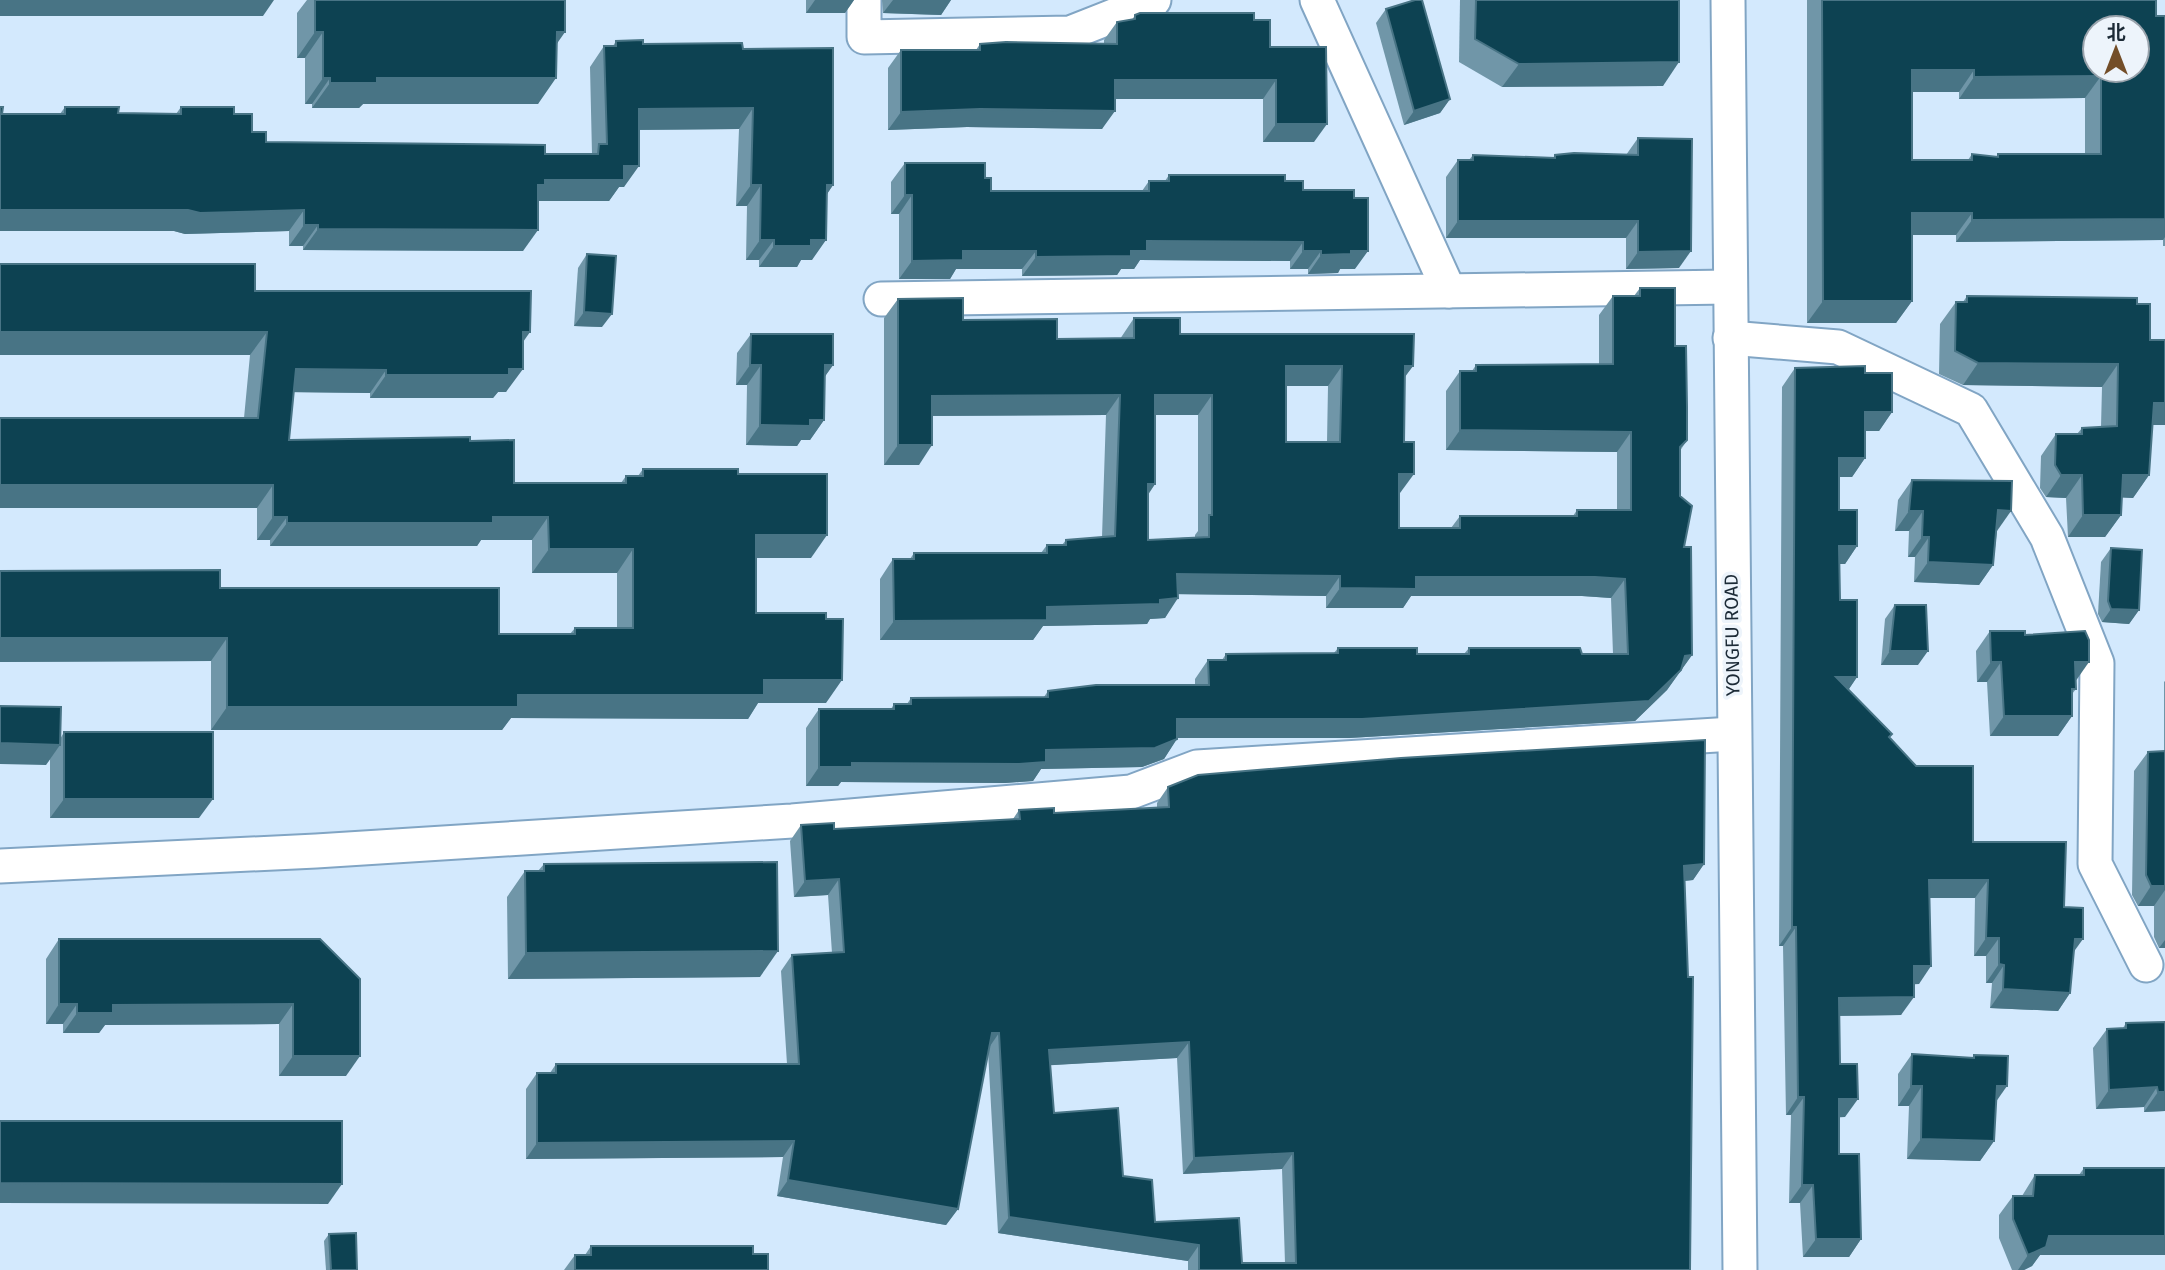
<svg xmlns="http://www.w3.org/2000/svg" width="2165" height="1270" font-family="'Fira Sans','Noto Sans SC',sans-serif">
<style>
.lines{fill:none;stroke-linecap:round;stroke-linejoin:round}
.minor-casing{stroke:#81a5c4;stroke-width:37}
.minor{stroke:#fff;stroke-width:33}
.wall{fill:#7096a8;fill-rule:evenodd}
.shaded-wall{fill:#487485}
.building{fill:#0d4252;stroke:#487485;stroke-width:2;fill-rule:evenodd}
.labels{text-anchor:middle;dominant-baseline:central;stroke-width:7;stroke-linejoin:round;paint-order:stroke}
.street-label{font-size:19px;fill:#1c2a36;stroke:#edf4fb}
</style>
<rect width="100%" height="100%" fill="#d3e9fd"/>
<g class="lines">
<defs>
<g id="minor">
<path d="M864,0V37L1070,33L1154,0"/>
<path d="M1317,0L1449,291"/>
<path d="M1728,0L1740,1270"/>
<path d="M881,299L1729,287"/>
<path d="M1730,338L1838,347L1971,410L2047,537L2097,663L2095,864L2146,965"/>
<path d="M0,866L316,851L792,821L1131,792L1197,767L1733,734"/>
</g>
</defs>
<use href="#minor" class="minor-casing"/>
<use href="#minor" class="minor"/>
</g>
<g class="wall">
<path d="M307,0H565L557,44L538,104H363L359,108H312V104H305V58H297V13Z"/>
<path d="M806,0H854L845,13H806Z"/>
<path d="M882,0H951L941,15L883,13Z"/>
<path d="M1460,0H1679L1663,86L1502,87L1459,62Z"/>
<path d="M1807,0H2156V16H2165V246H2163V240L1956,242V235H1912V301L1896,323H1807ZM1912,92H1959V99L2085,98V154H1998L1996,157L1972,154L1968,160H1912Z"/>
<path d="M1386,9L1450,99L1440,113L1404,125L1376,23Z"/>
<path d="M1135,15L1254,20L1270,47L1314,142H1263V99H1115L1102,129L967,127L888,130V68L901,50H976L980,44H1104V40L1117,22L1132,20Z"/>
<path d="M616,41L643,44L743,49L833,185L827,194L812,260H801L797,267H759V260H746L747,206H736L739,129L639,130L624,187H619L609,201H538L523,251L303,250V246H289V231L185,234L174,231H0L2,114H60L65,107L118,113L176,114L181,107L234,114L252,132L266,142L545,154H592L590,67L604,46H613Z"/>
<path d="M1638,138L1679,268L1626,269V238H1446V177L1458,160H1469L1473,155L1553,158L1555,155H1626Z"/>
<path d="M905,163L985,178L991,191H1142L1149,181H1165L1169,175L1285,181L1303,190L1355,269H1340L1338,273L1308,274V269H1290V261L1140,260L1134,269H1121L1117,275L1022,276V269H956L950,279H899V214H891V182Z"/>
<path d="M587,254L602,327L574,326L578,268Z"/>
<path d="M1640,288L1675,346L1687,440L1680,451V496L1692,655L1667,690L1635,721L1349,738H1177L1164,759L1142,767L1041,769L1033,781L1005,783L841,782L838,786H806V728L819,709H891L894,704H907L911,698L1044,697L1048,691L1195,685V679L1208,660H1222L1226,654L1334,653L1338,648L1417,654H1464L1469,648L1582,654H1613L1611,598L1582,596H1411L1403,608H1326V596L1178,594L1165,618L1150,619L1147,624L1043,626L1033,640H880V579L893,559H910L914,553H1041L1047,545H1062L1066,540L1102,537L1106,415L932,416L919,465H884V318L898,299L963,320L1057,339H1120L1134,318L1180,334L1413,366L1405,376L1400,493H1399V528H1451L1460,516H1573L1577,510H1617V452L1446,450V391L1460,371H1472L1476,365L1599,364V315L1613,296H1634ZM1286,386H1328L1327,442H1286ZM1155,415H1198V531L1195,535V537L1148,540V495L1155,484Z"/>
<path d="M255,291L523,342L506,392H498L493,398H370V393L294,392L289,440L470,441L514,483H621L626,476H638L643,469L738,474L811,558H756V613L826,703H758L748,719L511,718L502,730H211V661L0,662V571L220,588L499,634H570L575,628H617V573H532V540H481L477,546H270V540H257V508H0L244,418L250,355H0Z"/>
<path d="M1967,296L2137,304L2150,340L2152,425L2149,475L2133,498L2122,497L2121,515L2105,537H2068L2066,498L2046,497L2040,488L2041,456L2056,434H2077L2082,428L2101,427L2102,387L1963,385L1939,374L1940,324L1956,302H1963Z"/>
<path d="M751,334L833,365L825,376L824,420L810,440H801L797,446L746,445L747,385H736L737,353Z"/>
<path d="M1795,368L1865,373L1892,412L1879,431H1865V458L1852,477H1839V510L1857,546L1845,564H1839L1840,600L1857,677L1848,690L1892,734L1889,738L1973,842L2064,907L2074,952L2070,993L2058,1011L1990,1008L1992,983H1986V956H1974L1975,898H1930L1919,984H1914L1901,1015L1840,1016V1064L1845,1117H1839V1154L1861,1239L1849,1257H1803L1800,1203H1789L1791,1115H1786L1783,946H1779L1782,387Z"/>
<path d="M1912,480L1997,531L1993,565L1979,585L1914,582L1915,557H1908L1909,531H1895L1898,500Z"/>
<path d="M2111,548L2139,610L2129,624L2102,622L2098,614L2101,562Z"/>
<path d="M1895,605L1918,665H1881L1885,619Z"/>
<path d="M1990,631L2025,635L2075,681L2076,689L2072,694V716L2058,736H1990L1987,682H1977L1976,651Z"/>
<path d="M2165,681V948H2159L2154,937V906H2138L2132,895L2134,771L2148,752L2164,751V682Z"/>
<path d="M64,732L199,818H50V759L46,765Z"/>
<path d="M1168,787L1704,864L1693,880L1685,881L1690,1270H1188V1261L998,1233L988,1051L958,1209L946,1225L777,1196L783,1157L526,1159V1089L537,1073H550L556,1064H787L781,971L792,955L832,953L828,895L794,897L790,841L801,825L834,829L1013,819L1019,810L1054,813L1157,808V803ZM1177,1058L1183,1174L1282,1169L1285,1263H1242L1155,1222L1123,1176L1054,1113L1050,1065Z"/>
<path d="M544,864L760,977L508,979L507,897L525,871H538Z"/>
<path d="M59,939H320L346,1076H279V1024L105,1025L99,1033H63V1024H46V959Z"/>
<path d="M2165,1022V1111L2144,1112V1107L2096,1109L2093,1048L2107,1029L2123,1028L2126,1023Z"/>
<path d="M1912,1054L1972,1058L1974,1055L1996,1102L1994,1141L1980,1161L1907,1159L1909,1106H1898V1074Z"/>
<path d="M2084,1168H2165L2040,1255L2032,1266L2024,1270H2012L1999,1238V1215L2013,1196H2022L2035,1175H2079Z"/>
<path d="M329,1234L357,1270H326L324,1241Z"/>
<path d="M591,1246L753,1254L768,1270H564L575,1255H585Z"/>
</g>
<g class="shaded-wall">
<path d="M0,0H274L263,16H0Z"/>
<path d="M815,0H854L845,13H806Z"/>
<path d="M893,0H951L941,15L883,13Z"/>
<path d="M315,32H323L305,58H297Z"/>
<path d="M557,32H565L547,58Z"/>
<path d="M1679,62L1663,86L1502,87L1519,64Z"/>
<path d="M1912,70H1974L1959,92H1896Z"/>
<path d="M2101,76L2085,98L1959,99L1974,77Z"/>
<path d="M323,78H330L312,104H305Z"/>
<path d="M377,78H556L538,104H363L359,108H312L330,83Z"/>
<path d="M1115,80H1276L1263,99H1103Z"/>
<path d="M1450,99L1440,113L1404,125L1414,111Z"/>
<path d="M753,108L739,129L624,130L639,109Z"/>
<path d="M980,109L1115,111L1102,129L967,127L888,130L901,112Z"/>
<path d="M1276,124H1327L1314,142H1263Z"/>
<path d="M624,166H639L624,187H619L609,201H534L538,185L545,180Z"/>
<path d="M751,185H761L747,206H736Z"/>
<path d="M827,185H833L819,206Z"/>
<path d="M905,195H912L899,214H891Z"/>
<path d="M0,210H304L289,231L185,234L174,231H0Z"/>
<path d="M1912,213H1972L1956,235H1896Z"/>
<path d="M2165,219V237L2163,240L1956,242L1972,220Z"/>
<path d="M1458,221H1638L1626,238H1446Z"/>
<path d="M304,225H318L303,246H289Z"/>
<path d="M318,229L538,230L523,251L303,250Z"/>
<path d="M760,240H774L759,260H746Z"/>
<path d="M811,240H826L812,260H801L797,267H759L774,246Z"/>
<path d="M1147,241L1303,242L1290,261L1140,260L1134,269H1121L1117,275L1022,276L1036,257L1131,251Z"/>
<path d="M963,251H1036L1022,269H956L950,279H899L912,261Z"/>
<path d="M1303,251H1321L1308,269H1290Z"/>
<path d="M1351,251H1368L1355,269H1340L1338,273L1308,274L1321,255Z"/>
<path d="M1691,251L1679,268L1626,269L1638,252Z"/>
<path d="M1823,301H1912L1896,323H1807Z"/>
<path d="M584,312L612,314L602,327L574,326Z"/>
<path d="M0,332H267L250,355H0Z"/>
<path d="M523,332H530L514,355Z"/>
<path d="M1978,363L2118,364L2102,387L1963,385Z"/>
<path d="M750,365H761L747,385H736Z"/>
<path d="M825,365H833L819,385Z"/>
<path d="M1286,366H1342L1328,386H1272Z"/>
<path d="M1405,366H1413L1399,385Z"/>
<path d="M296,369L386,370L370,393L280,392Z"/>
<path d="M509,369H523L506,392H498L493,398H370L386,375Z"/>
<path d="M1120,395L1106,415L919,416L932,396Z"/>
<path d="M1155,395H1212L1198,415H1142Z"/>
<path d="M2154,403H2165V425H2138Z"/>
<path d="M1865,412H1892L1879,431H1852Z"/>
<path d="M810,420H824L810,440H801L797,446L746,445L760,425Z"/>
<path d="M1460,430L1631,432L1617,452L1446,450Z"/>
<path d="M898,445H932L919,465H884Z"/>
<path d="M1839,458H1865L1852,477H1827Z"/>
<path d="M1399,474H1414L1400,493H1385Z"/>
<path d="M2061,475H2082L2066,498L2046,497Z"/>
<path d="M2123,475H2149L2133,498L2107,497Z"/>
<path d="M1148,484H1155L1142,503Z"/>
<path d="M0,485H273L257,508H0Z"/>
<path d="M1998,510L2011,511L1997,531L1984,530Z"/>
<path d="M1909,511H1923L1909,531H1895Z"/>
<path d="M2083,515H2121L2105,537H2068Z"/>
<path d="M273,517H287L270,540H257Z"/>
<path d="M493,517H548L532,540H481L477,546H270L287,523Z"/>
<path d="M756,535H827L811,558H740Z"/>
<path d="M1922,537H1929L1915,557H1908Z"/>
<path d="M1839,546H1857L1845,564H1826Z"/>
<path d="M549,549H633L617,573H532Z"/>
<path d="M1928,562L1993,565L1979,585L1914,582Z"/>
<path d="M1177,574L1340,576L1326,596L1164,594Z"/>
<path d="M1416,577H1595L1625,579L1611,598L1582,596H1411L1403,608H1326L1340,588Z"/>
<path d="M1178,598L1165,618L1150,619L1147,624L1043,626L1033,640H880L894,621L1047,607Z"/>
<path d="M2111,609L2139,610L2129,624L2102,622Z"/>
<path d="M0,638H227L211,661L0,662Z"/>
<path d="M1890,651H1928L1918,665H1881Z"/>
<path d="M1692,655L1667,690L1635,721L1349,738H1164L1177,719Z"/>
<path d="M1991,662H2001L1987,682H1977Z"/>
<path d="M2075,662H2089L2075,682Z"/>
<path d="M1836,677H1857L1845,695Z"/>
<path d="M764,680H842L826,703H758L748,719L511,718L502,730H211L227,707L518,695Z"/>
<path d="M2004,716H2072L2058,736H1990Z"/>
<path d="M1177,739L1164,759L1142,767L1041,769L1033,781L1005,783L841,782L838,786H806L819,767L852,763L1046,750Z"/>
<path d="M0,743L60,745L46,765L0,764Z"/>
<path d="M64,799H213L199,818H50Z"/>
<path d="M1704,864L1693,880L1673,882L1684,866Z"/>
<path d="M839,879L828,895L794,897L805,881Z"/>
<path d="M1929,880H1988L1975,898H1916Z"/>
<path d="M2151,886H2165V890L2154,906H2138Z"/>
<path d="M1792,927H1796L1783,946H1779Z"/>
<path d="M1986,938H1999L1986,956H1974Z"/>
<path d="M2075,939H2083L2070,957Z"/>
<path d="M2165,940V948H2159Z"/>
<path d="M778,951L760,977L508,979L526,953Z"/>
<path d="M1999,964L2004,965L1992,983H1986Z"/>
<path d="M1914,966H1931L1919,984L1901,985Z"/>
<path d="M2003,989L2070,993L2058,1011L1990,1008Z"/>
<path d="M1914,997L1901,1015L1827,1016L1839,998Z"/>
<path d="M59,1004H77L63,1024H46Z"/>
<path d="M293,1004L279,1024L105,1025L99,1033H63L77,1013L113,1005Z"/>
<path d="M992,1033H999L988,1049Z"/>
<path d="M1189,1042L1177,1058L1037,1066L1049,1050Z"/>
<path d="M293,1056H360L346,1076H279Z"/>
<path d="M1911,1086H1922L1909,1106H1898Z"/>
<path d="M1997,1086H2007L1993,1106Z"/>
<path d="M2157,1087L2144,1107L2096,1109L2109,1090Z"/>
<path d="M2158,1092H2165V1111L2144,1112Z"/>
<path d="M1798,1097H1804L1791,1115H1786Z"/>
<path d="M1839,1099H1858L1845,1117L1827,1118Z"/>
<path d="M1921,1139L1994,1141L1980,1161L1907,1159Z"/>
<path d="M794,1141L783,1157L526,1159L537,1143Z"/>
<path d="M1293,1153L1282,1169L1183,1174L1194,1158Z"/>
<path d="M788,1180L958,1209L946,1225L777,1196Z"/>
<path d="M0,1183L342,1184L328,1204L0,1203Z"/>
<path d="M1802,1185H1813L1800,1203H1789Z"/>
<path d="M1009,1217L1199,1245L1188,1261L998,1233Z"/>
<path d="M2049,1236H2165V1255H2040L2032,1266L2024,1270H2018L2028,1255Z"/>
<path d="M1816,1239H1861L1849,1257H1803Z"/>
</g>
<g class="building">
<path d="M315,0H565V32H557L556,78H377V83H330V78H323V32H315Z"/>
<path d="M1415,0H1422L1450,99L1414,111L1386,9Z"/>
<path d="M1476,0H1679V62L1519,64L1475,39Z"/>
<path d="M1822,0H2156V16H2165V219L1972,220V213H1912V301H1823ZM2095,28H2137V70H2095ZM1912,70H1974V77L2101,76V154H1998V157L1972,154V160H1912Z"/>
<path d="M1140,13H1254V20H1270V47H1326L1327,124H1276V80H1115V111L980,109L901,112V50H980V44L1006,42L1117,44V22L1135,19V15Z"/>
<path d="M643,40V44L742,43L743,49L833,48V185H827L826,240H811V246H774V240H760L761,185H751L753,108L639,109V166H624V180H545V185H538V230L318,229V225H304V210L200,213L188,210H0V107H3L2,114H65V107H119L118,113L181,114V107H234V114H252V132H266V142L545,145V154H598L599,144H607L604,46H616V41Z"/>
<path d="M1638,138L1692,139L1691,251L1638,252V221H1458V160H1473V155L1555,158V155L1574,153L1638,155Z"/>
<path d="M905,163H985V178H991V191H1149V181H1169V175H1285V181H1303V190H1354V198H1368V251H1351V254L1321,255V251H1303V242L1147,241V251H1131V256L1036,257V251H963V260L912,261V195H905Z"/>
<path d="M587,254L616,256L612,314L584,312Z"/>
<path d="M0,264H255V291H531L530,332H523V369H509V375H386V370L296,369L289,440L470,437V441L514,440V483H626V476H643V469H738V474H827V535H756V613H826V619H843L842,680H764V695H518V707H227V638H0V571L220,570V588H499V634H575V628H633V549H549L548,517H493V523H287V517H273V485H0V418H258L267,332H0Z"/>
<path d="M1640,288H1675V346H1686L1687,407V440L1680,447V496L1692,506L1684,547H1691L1692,655L1685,656L1681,670L1649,701L1362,719H1177V739L1155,748L1046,750V762L1019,764L852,763V767H819V709H894V704H911V698L1048,697V691L1096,685H1209L1208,660H1226V654L1338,653V648H1417V654H1469V648H1580L1582,654H1628L1625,579L1595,577H1416V589L1340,588V576L1177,574L1178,598L1160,600V604L1047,607V620L894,621L893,559H914V553H1047V545H1066V540L1115,536L1120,395L932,396V445H898V299L963,298V320L1057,319V339L1134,338V318H1180V334H1414L1413,366H1405L1404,442H1414V474H1399V528H1460V516H1577V510H1631V432L1460,430V371H1476V365L1613,364V296H1640ZM1286,366H1342L1340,442H1286ZM1155,395H1212V515H1209V537L1148,540V484H1155Z"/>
<path d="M1967,296L2137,298V304H2150V340H2165V403H2154L2149,475H2123L2121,515H2083L2082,475H2061L2055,465L2056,434H2082V428L2117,426L2118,364L1978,363L1955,351L1956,302H1967Z"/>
<path d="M751,334H833V365H825L824,420H810V426L760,425L761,365H750Z"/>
<path d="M1865,366V373H1892V412H1865V458H1839V510H1857V546H1839L1840,600H1857V677H1836L1892,734L1889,737L1916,766H1973V842H2066L2064,907L2083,908V939H2075L2070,993L2003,989L2004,965L1999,964V938H1986L1988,880H1929L1931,966H1914V997L1839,998L1840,1064H1857L1858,1099H1839V1154H1859L1861,1239H1816L1813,1185H1802L1804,1097H1798L1796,927H1792L1795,368Z"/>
<path d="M1912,480L2012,481L2011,511L1998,510L1993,565L1928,562L1929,537H1922L1923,511H1909Z"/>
<path d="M2111,548L2142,550L2139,610L2111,609L2108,601Z"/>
<path d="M1895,605H1926L1928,651H1890Z"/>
<path d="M1990,631H2025V635L2085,631L2089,640V662H2075L2076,689H2072V716H2004L2001,662H1991Z"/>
<path d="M0,706L61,707L60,745L0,743Z"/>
<rect x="64" y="732" width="149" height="67"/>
<path d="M1705,740L1704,864L1684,866L1688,977H1693L1690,1270H1199V1245L1009,1217L999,1033H992L958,1209L788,1180L794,1141L537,1143V1073H556V1064H799L792,955L844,952L839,879L805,881L801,825L834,823V829L1020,819L1019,810L1054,808V813L1169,807L1168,787L1198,775L1401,758ZM1189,1042L1194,1158L1293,1153L1296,1263H1242L1239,1218L1155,1222L1152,1180L1123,1176L1118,1108L1054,1113L1049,1050Z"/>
<path d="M2165,751V886H2151L2146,875L2148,752Z"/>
<path d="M777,862L778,951L526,953L525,871H544V864Z"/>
<path d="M59,939H320L360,979V1056H293V1004L113,1005V1013H77V1004H59Z"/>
<path d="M2165,1022V1092H2158L2157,1087L2109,1090L2107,1029L2126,1028V1023Z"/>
<path d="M1912,1054L1974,1058V1055L2008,1056L2007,1086H1997L1994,1141L1921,1139L1922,1086H1911Z"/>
<path d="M0,1121H342V1184L0,1183Z"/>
<path d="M2084,1168H2165V1236H2049L2046,1247L2028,1255L2013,1219V1196H2033L2035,1175H2084Z"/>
<path d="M356,1233L357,1270H331L329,1234Z"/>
<path d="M591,1246H753V1254H768V1270H575V1255H591Z"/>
</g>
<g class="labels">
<g class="street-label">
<text transform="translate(1732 635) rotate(-91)">YONGFU ROAD</text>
</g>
</g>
<g transform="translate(2116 49)"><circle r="33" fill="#edf4fb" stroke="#99a3ac" stroke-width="2"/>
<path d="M0-5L12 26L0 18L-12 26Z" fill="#734e29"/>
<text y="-10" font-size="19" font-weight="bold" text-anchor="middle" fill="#1c2a36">北</text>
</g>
</svg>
